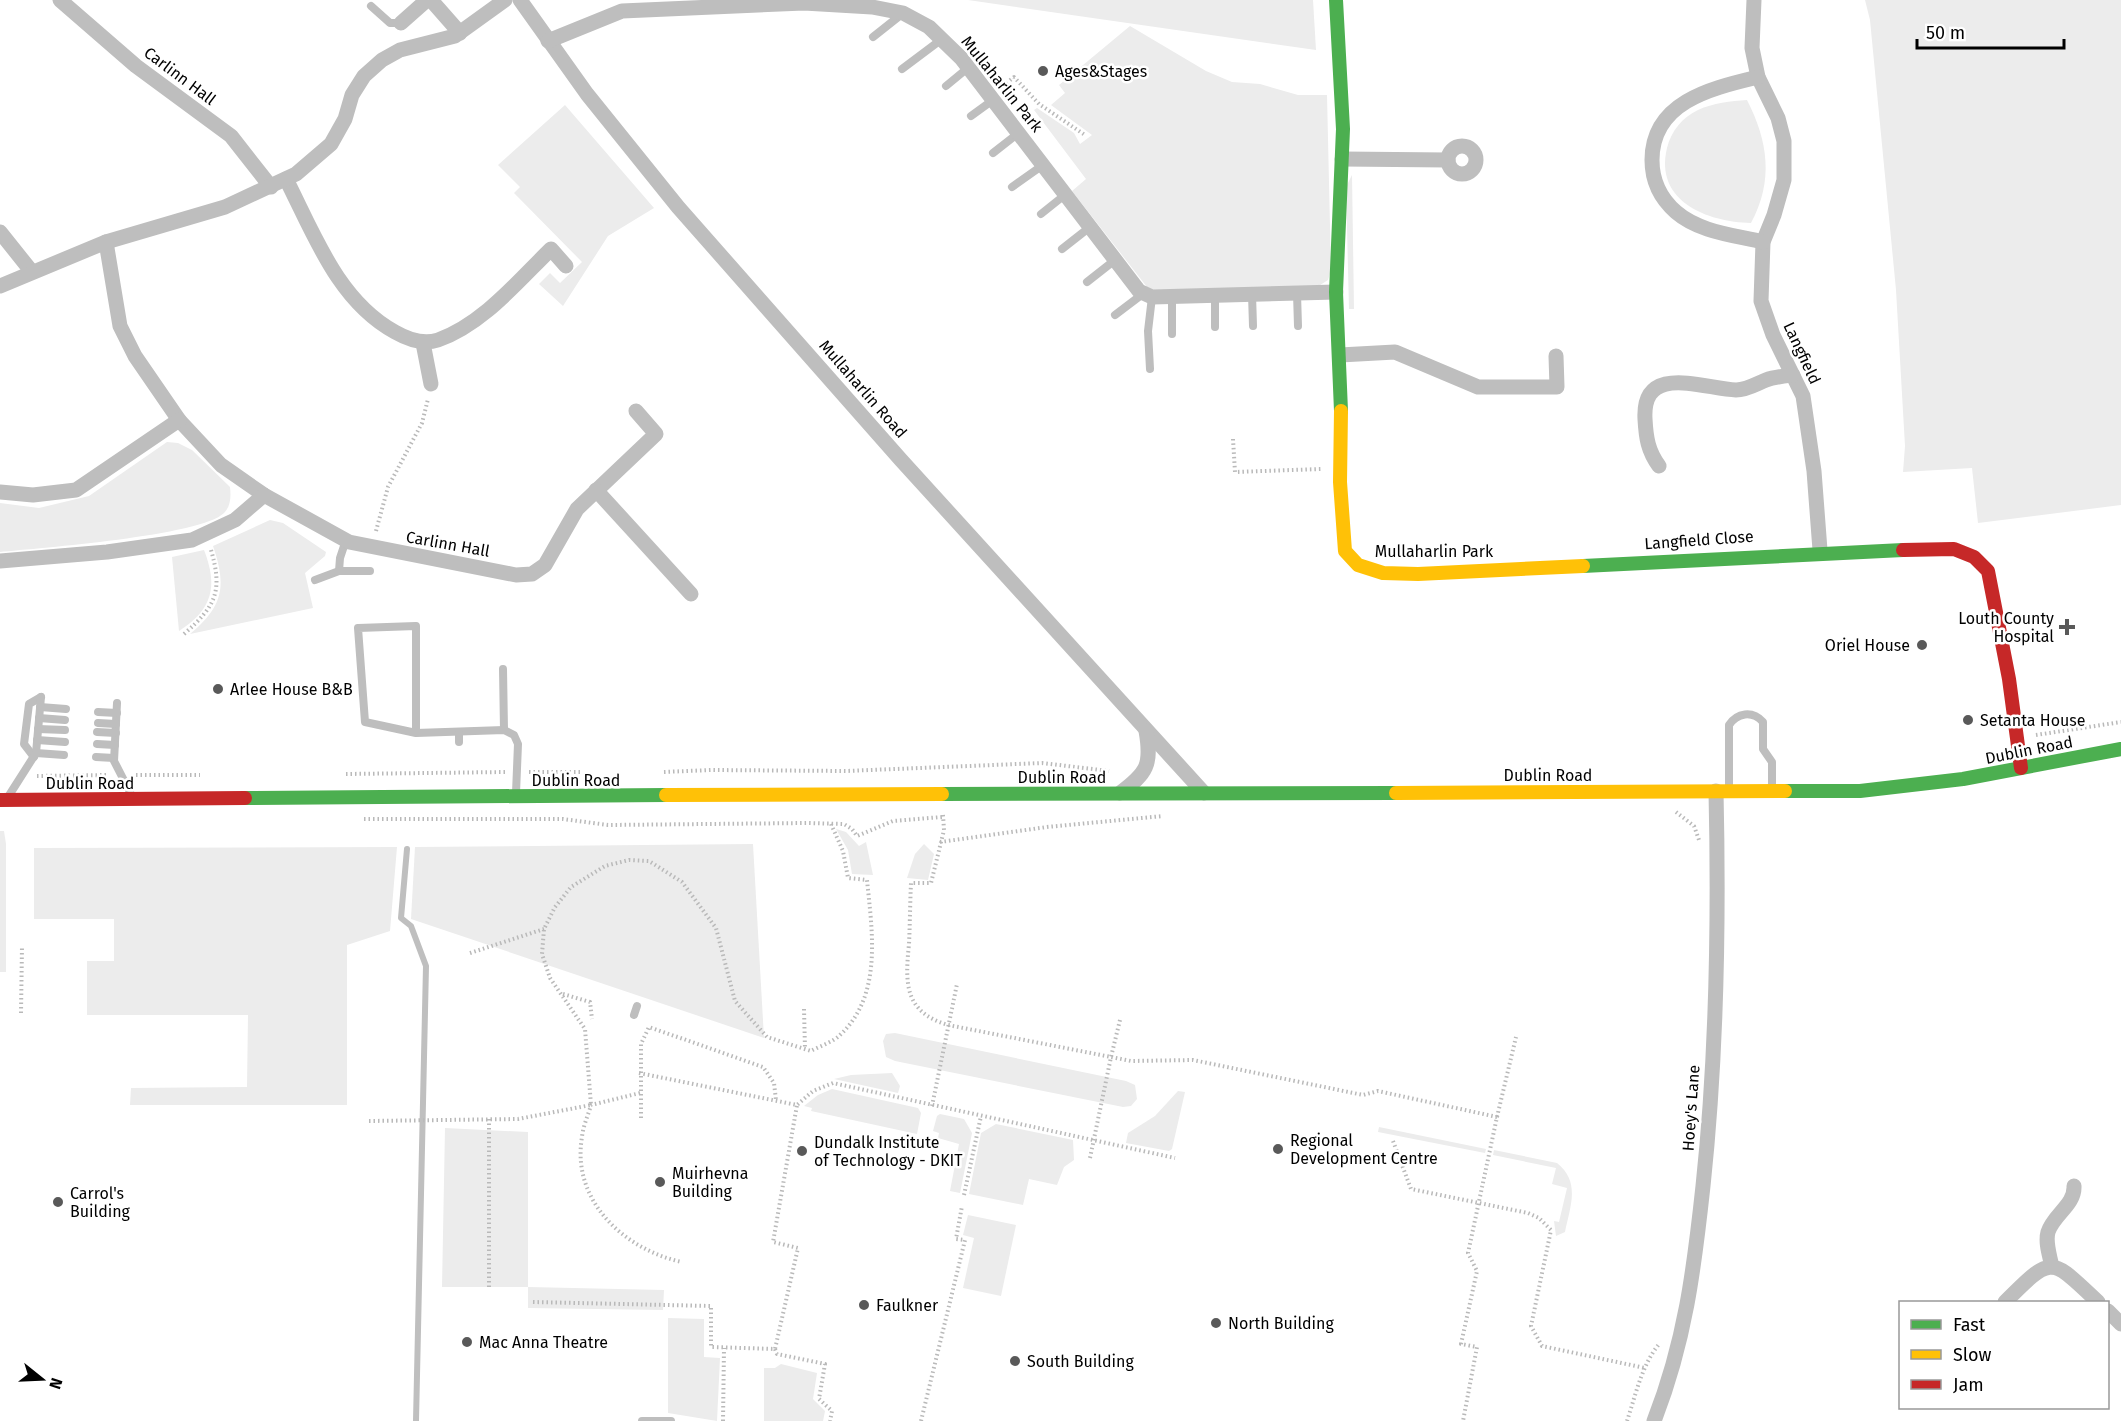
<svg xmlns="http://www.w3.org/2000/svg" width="2121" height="1421" font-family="'Fira Sans',sans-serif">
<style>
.green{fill:#ececec}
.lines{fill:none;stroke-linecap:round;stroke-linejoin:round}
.stream{stroke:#bfbfbf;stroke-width:6}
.path{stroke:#b9b9b9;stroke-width:4;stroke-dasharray:1.5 3;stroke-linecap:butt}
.lane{stroke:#bebebe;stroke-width:8}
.street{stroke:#bebebe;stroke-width:15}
.fast{stroke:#4caf50;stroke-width:14}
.slow{stroke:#ffc107;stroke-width:14}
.jam{stroke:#c62828;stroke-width:14}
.poi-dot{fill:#595959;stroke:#fff;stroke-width:2}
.labels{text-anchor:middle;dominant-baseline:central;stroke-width:5;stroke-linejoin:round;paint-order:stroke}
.poi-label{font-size:16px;fill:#000;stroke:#fff;text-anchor:start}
.street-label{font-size:16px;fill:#000;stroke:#fff}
</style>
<rect width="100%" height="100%" fill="#fff"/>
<g class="green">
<path d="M968,0H1313L1316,50Z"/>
<path d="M1865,0H2121V505L1978,523L1972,468L1903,472L1905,446L1896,290L1870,20Z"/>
<path d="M1130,26L1206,71L1232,82L1260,84L1298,95H1327L1331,270L1328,280L1317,287L1154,290L1147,287L1072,191L1086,179L1034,110L1037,108L1074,133L1080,144L1092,135L1051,105L1065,93L1059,85Z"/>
<path d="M1747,100C1768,141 1774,181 1751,223C1707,222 1654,201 1667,148C1671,131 1683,117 1698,110C1713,103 1731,101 1747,100Z"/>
<path d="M565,105L654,208L608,236L563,306L539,284L550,273L560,283L582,262L514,193L520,187L498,165Z"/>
<path d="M1352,175L1354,309H1349L1346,187Z"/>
<path d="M167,442L178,443L192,450L230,487C231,496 231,506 224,513C201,536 39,548 0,552V503L39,508L89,496Z"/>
<path d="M270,520L283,523L326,552L325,556L305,573L313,608L190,634C223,606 227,587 213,546Z"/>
<path d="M204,550C218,586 213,609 179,631L172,557Z"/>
<path d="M836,829L846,832L859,846L866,842L873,875L852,874L848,850Z"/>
<path d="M0,831H4L6,844V972H0Z"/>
<path d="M753,844L764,1038L411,919L415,847Z"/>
<path d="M924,844L934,854L928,880L907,878L915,854Z"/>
<path d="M397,847L390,931L347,945V1105H130L131,1088L247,1087L248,1015H87V961H114V919H34V848Z"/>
<path d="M895,1033L1126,1081L1135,1085L1137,1099L1131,1106L1123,1107L895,1061L886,1057L883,1041L886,1034Z"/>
<path d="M892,1073L900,1086L898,1093L834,1079L851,1075Z"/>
<path d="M832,1089L918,1108L921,1113L917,1134L811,1111L812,1108L804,1106L818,1095Z"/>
<path d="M1178,1091L1185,1092L1172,1149L1169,1151L1126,1143L1128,1133L1155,1116Z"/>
<path d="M940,1114L964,1119L972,1133L960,1193L950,1191L959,1144L938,1138L939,1133L933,1131L937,1116Z"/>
<path d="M996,1124L1073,1140L1074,1160L1064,1167L1057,1185L1029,1179L1023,1205L969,1194L981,1133Z"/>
<path d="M1379,1127L1486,1149L1485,1153L1378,1132Z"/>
<path d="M445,1128L528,1132V1287L664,1290L663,1310L528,1308V1287H442Z"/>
<path d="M1494,1150L1557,1163C1581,1182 1570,1207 1565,1232L1556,1236L1554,1221L1559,1222L1567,1188L1552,1184L1556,1168L1493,1155Z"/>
<path d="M968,1215L1016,1225L1001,1296L963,1288L974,1238L963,1235Z"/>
<path d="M668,1318L704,1319V1357L720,1358L717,1421L668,1413Z"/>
<path d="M781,1364L817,1373L813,1399L825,1411L823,1421H764V1368H775Z"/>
</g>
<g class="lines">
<path class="stream" d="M407,849L401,918L411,926L426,966L416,1421"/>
<g class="path">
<path d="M1003,86L1014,77L1039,104L1085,135"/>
<path d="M1233,439L1235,472L1321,469"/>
<path d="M376,531L388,487L422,423L428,399"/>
<path d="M184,634C216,606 223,591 211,550"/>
<path d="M2036,735L2121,722"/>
<path d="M529,772H581"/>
<path d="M664,772L711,770L846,771L1042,763L1109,771"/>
<path d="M346,774L506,772"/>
<path d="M136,775H200"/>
<path d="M37,776L107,775"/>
<path d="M1676,812L1694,826L1699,840"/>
<path d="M943,815L944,830L931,883H911C910,903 910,924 909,944C905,983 904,1012 948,1025L1111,1057L1120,1020"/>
<path d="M364,819H563L608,825L808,823L844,824L852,829L857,836L893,821L942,817"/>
<path d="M940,842L1047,827L1163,816"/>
<path d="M470,953L544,929"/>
<path d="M563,994L590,1002L592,1019"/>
<path d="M804,1009L805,1049"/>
<path d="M21,1013L22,946"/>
<path d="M639,1073L797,1105L813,1091L833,1083L1175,1158"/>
<path d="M640,1093L591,1105C588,1116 583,1126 582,1137C571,1201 625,1250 682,1262"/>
<path d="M932,1106L957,984"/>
<path d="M1497,1117L1516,1037"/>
<path d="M641,1118V1044L649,1027L763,1067L774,1083L776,1100"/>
<path d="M489,1119V1290"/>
<path d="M369,1121L518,1119L591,1105L585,1029L550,978L542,954L544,929L555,907L571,887L605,866L629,860L649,861L682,882L716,928L735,1001L767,1037L811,1051C820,1046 833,1042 840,1035C883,995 872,931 867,880L848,878L843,851L831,824"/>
<path d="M1393,1141L1411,1189L1528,1213L1539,1218L1551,1230L1531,1326L1542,1346L1645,1368"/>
<path d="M1090,1158L1111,1057L1131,1061L1193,1060L1363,1095L1378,1091L1497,1117L1468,1253L1477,1271L1461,1344L1477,1347L1463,1421"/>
<path d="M964,1195L981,1116"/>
<path d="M533,1302L711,1306V1347L775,1349L798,1248L773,1242L797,1105"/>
<path d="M775,1349L777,1354L825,1364L819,1399L832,1411L830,1421"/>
<path d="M723,1421L724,1348"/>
<path d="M921,1421L965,1240L956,1239L962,1206"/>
<path d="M1627,1421C1636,1394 1642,1364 1660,1343"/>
</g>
<g class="lane">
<path d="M371,6L390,23H401"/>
<path d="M873,37L902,14"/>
<path d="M902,69L942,39"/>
<path d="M946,86L969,67"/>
<path d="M971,116L993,100"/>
<path d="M993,153L1020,132"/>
<path d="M1012,187L1043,165"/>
<path d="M1041,214L1066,194"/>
<path d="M1062,249L1090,227"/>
<path d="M1087,282L1115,260"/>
<path d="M1297,293L1298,326"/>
<path d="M1252,294L1253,326"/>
<path d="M1215,295V327"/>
<path d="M1115,315L1144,293"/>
<path d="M1172,334V296"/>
<path d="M1150,369L1148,331L1152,297"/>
<path d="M339,571L340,558L346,540"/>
<path d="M315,580L339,571H370"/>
<path d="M503,669L504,730"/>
<path d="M117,703L114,761L132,796"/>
<path d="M40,707L66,709"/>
<path d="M98,712L117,713"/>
<path d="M39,718L65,720"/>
<path d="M98,723L116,724"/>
<path d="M38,729L65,730"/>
<path d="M97,732L116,733"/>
<path d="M416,733L365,722L358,628L416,626V733L504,730L514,735L518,744L516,793"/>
<path d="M37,740L65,742"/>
<path d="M459,742V732"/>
<path d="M97,744L115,745"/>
<path d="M36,753L64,755"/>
<path d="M34,757L24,744L29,704L41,697"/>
<path d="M96,757L114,758"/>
<path d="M1729,788V725C1737,713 1752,710 1763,722V749L1772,762V788"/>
<path d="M8,797L36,753L41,697"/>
<path d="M634,1015L637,1006"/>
<path d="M642,1421H671"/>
</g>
<g class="street">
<path d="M60,0L136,66L231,136L271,187"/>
<path d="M431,0L460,33"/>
<path d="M520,0L587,94L678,207L901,460L1204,793"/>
<path d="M1754,0L1752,48L1758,77L1778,118L1784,141V180L1774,215L1763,242L1761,301L1773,335L1803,396L1814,471L1820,550"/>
<path d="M401,23L427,0"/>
<path d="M548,41L622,11L804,3L872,7L903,13L929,27L961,58L1139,291L1152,297L1336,292"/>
<path d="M1758,77C1713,88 1652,101 1652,160C1652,180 1660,198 1676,212C1699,232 1734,235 1763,242"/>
<circle cx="1462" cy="160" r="14"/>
<path d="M1342,159L1448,160"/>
<path d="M286,179C314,234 338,301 395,332C409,340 423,345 438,340C483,324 518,281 551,249L566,266"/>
<path d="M0,232L32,272"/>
<path d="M106,242L120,326L135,356L179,420L221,465L264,495L349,542L516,575L532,574L545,565L577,509L656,434L636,411"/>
<path d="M0,286L106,242L225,207L296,174L331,144L345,119L352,95L364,76L382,60L400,50L455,36L505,0"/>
<path d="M423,343L431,384"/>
<path d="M1340,355L1395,352L1478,387H1557L1556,356"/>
<path d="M1659,466C1648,451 1646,438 1645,419C1642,362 1704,389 1736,390C1747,390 1756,384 1766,380C1774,377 1784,376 1793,375"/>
<path d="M596,490L691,594"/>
<path d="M0,492L33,495L76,490L179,420"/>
<path d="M0,561L107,552L192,540L235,520L264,495"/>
<path d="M1120,793C1147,773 1152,765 1146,731"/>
<path d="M2052,1267C2050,1256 2045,1243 2048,1232C2054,1214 2075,1205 2074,1186"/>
<path d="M2005,1302C2053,1254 2050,1257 2098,1302"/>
<path d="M2108,1311L2121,1324"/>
<path d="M1654,1421C1685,1342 1694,1270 1703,1186C1717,1055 1719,923 1716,791"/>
</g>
<g class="fast">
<path d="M1336,0L1343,129L1336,292L1341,411"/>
<path d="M1583,566L1903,550"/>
<path d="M1785,791H1860L1963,779L2121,749"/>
<path d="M942,794L1396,793"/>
<path d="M245,798L666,795"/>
</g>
<g class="slow">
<path d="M1341,411L1340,482L1345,551L1358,565L1383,573L1418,574L1583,566"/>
<path d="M1396,793L1785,791"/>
<path d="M666,795L942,794"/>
</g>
<g class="jam">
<path d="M1903,550L1954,549L1974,557L1988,571L2009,679L2021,768"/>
<path d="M0,800L245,798"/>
</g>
</g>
<g class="poi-dot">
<circle cx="1043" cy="71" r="6"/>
<path d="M2064 618h6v6h6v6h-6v6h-6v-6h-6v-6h6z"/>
<circle cx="1922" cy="645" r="6"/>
<circle cx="218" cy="689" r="6"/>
<circle cx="1968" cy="720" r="6"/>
<circle cx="1278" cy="1149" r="6"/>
<circle cx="802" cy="1151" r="6"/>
<circle cx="660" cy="1182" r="6"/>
<circle cx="58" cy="1202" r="6"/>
<circle cx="864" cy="1305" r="6"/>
<circle cx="1216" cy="1323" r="6"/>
<circle cx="467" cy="1342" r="6"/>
<circle cx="1015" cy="1361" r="6"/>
</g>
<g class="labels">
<g class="poi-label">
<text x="1055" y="71">Ages&amp;Stages</text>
<text x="2054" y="618" text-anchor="end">Louth County<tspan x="2054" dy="18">Hospital</tspan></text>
<text x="1910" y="645" text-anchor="end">Oriel House</text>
<text x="230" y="689">Arlee House B&amp;B</text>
<text x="1980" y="720">Setanta House</text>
<text x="1290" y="1140">Regional<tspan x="1290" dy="18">Development Centre</tspan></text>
<text x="814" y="1142">Dundalk Institute<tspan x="814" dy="18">of Technology - DKIT</tspan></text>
<text x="672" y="1173">Muirhevna<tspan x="672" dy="18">Building</tspan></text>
<text x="70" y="1193">Carrol's<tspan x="70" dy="18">Building</tspan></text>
<text x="876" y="1305">Faulkner</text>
<text x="1228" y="1323">North Building</text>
<text x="479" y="1342">Mac Anna Theatre</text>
<text x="1027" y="1361">South Building</text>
</g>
<g class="street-label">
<text transform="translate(180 76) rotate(37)">Carlinn Hall</text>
<text transform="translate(1002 84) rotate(51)">Mullaharlin Park</text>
<text transform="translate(1802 353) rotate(65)">Langfield</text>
<text transform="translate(863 389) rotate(49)">Mullaharlin Road</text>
<text transform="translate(1699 540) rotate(-4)">Langfield Close</text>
<text transform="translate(448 544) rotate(10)">Carlinn Hall</text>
<text x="1434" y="551">Mullaharlin Park</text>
<text transform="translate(2029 750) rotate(-11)">Dublin Road</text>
<text x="1548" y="775">Dublin Road</text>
<text x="1062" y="777">Dublin Road</text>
<text x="576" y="780">Dublin Road</text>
<text x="90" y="783">Dublin Road</text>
<text transform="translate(1691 1108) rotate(-86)">Hoey's Lane</text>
</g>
</g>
<rect x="1899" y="1301" width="210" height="108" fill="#ffffff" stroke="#999999" stroke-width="1.5"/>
<rect x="1911" y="1320" width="30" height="9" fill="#4caf50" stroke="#999999" stroke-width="1.5"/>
<text x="1953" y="1331" font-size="18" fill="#000000">Fast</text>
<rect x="1911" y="1350" width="30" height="9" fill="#ffc107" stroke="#999999" stroke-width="1.5"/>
<text x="1953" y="1361" font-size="18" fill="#000000">Slow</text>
<rect x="1911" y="1380" width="30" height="9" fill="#c62828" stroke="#999999" stroke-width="1.5"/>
<text x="1953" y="1391" font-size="18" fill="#000000">Jam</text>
<g transform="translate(42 1379) rotate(108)" stroke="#ffffff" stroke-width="4.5" paint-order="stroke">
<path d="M0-4.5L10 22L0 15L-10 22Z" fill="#000000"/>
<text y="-9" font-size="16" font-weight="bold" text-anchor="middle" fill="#000000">N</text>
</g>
<path d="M1917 39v9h147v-9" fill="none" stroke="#000000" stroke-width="3"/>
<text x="1926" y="39" font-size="18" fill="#000000" stroke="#ffffff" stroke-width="4.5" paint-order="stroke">50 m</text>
</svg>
